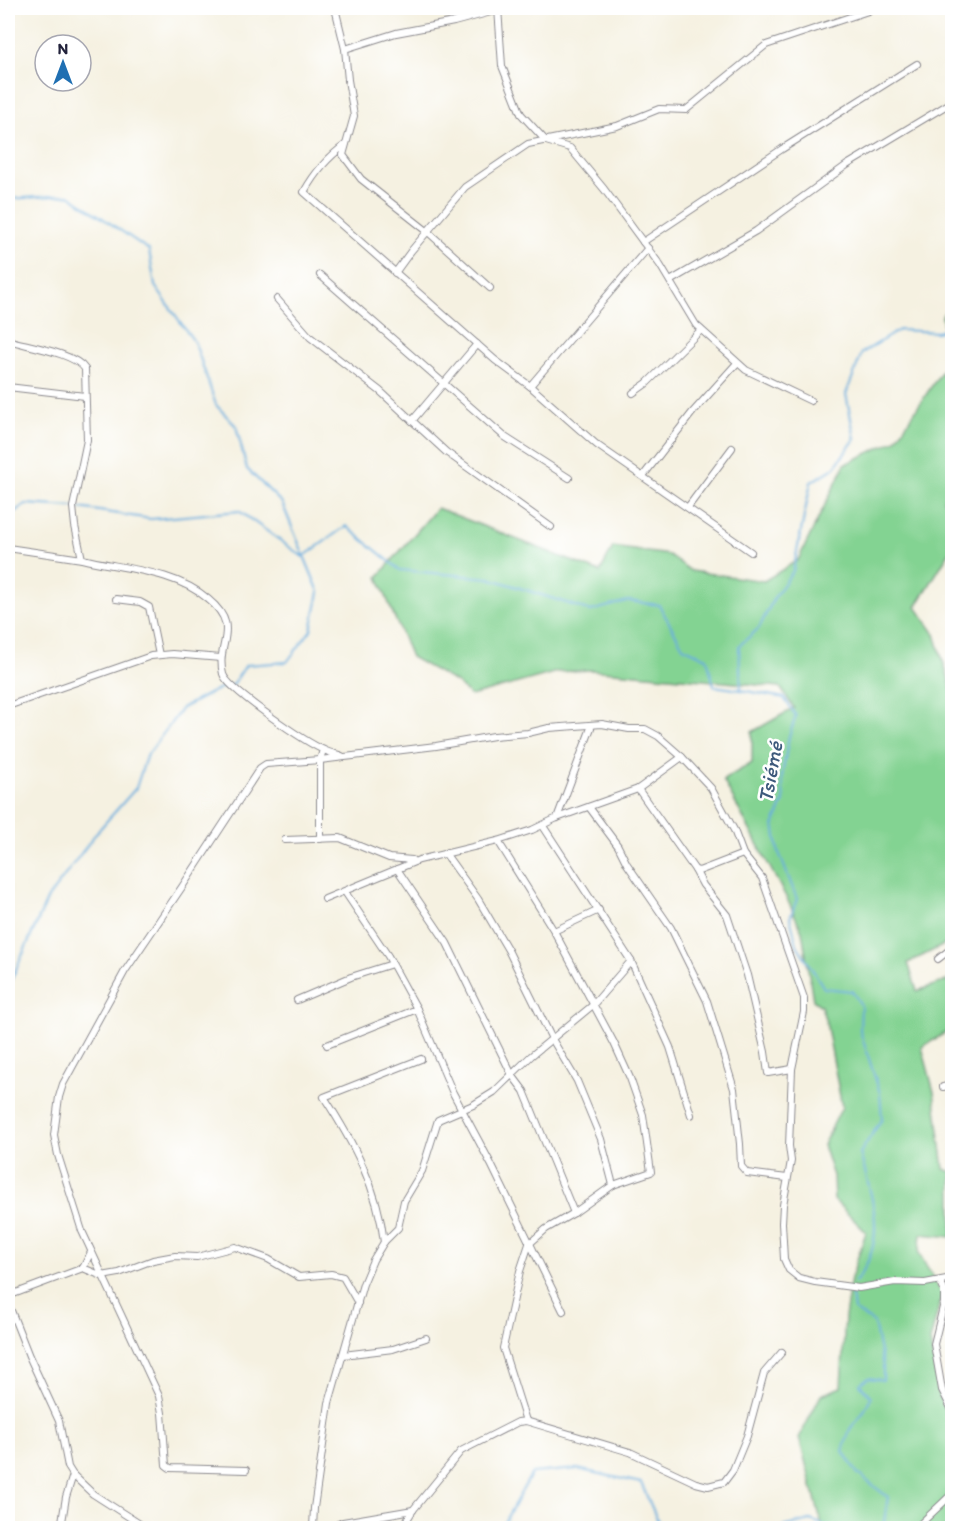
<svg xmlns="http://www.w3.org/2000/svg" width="960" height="1536" font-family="Itim,sans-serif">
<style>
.green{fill:#83d392;stroke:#527a66;stroke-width:1.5}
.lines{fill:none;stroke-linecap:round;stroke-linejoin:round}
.stream{stroke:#69adde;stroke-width:2}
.street-casing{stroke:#8c8a8e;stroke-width:8}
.street{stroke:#fff;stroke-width:6}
.labels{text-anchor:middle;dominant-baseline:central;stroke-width:5;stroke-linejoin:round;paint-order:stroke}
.water-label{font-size:21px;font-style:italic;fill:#3e5a7c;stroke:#fff}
</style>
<rect width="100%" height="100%" fill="#fff"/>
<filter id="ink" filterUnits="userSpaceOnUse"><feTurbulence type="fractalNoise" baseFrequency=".0167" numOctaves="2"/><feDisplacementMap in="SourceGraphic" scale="12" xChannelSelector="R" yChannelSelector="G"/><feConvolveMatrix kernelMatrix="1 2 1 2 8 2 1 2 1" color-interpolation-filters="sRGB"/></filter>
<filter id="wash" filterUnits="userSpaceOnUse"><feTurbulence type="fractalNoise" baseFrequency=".008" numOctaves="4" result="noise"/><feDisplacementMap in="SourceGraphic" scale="24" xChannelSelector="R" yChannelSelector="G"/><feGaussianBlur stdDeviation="1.35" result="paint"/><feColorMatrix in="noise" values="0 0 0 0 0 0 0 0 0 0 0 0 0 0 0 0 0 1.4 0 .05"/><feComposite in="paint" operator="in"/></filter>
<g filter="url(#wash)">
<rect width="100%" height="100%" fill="#f5f1e1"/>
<path class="green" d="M952,303V484L943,500L952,507V548L916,607L935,634L952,690V915L948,943L908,963L917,991L952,979V1029L922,1047L934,1092L944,1169L952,1172V1237L921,1234L919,1253L942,1294L930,1341L940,1398L952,1430V1528H823L799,1438L821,1395L841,1387L845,1317L851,1278L866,1232L834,1200L833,1176L823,1145L842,1107L826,1022L821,1006L813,1000L802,931L787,899L723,780L752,763V732L794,708L780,687L591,670L557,672L471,696L457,683L411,657L378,577L437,508L600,572L613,547L669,555L691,571L764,581L798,560L845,464L896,440L949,360L942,316Z"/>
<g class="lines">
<g class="stream">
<path d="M8,199L69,195L149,250L155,286L195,343L216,405L236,426L247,469L282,503L319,592L311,630L287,662L246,665L232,686L220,688L182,708L146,757L136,788L97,832L48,898L8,987"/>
<path d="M8,517L25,504L73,507L151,519L239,511L303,557L346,526L400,570L489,578L591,611L628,601L659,605L683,647L707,658L714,686L741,690"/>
<path d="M855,1282C889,1240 872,1199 860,1153L882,1119L880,1093L860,1031L861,1005L852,991L824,988L797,945L790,918L797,899L778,850L774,824L784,801L782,776L789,736L796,716L784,698L741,690L739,646L759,628L774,598L793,571L811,482L834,468L855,439L846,394L862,353L899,330L937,332L952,326"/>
<path d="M852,1295L854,1310L874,1323L883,1366V1380L868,1378L860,1384L871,1397L863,1413L850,1429L843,1451L858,1474L888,1497L883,1528"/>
<path d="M501,1528L532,1473L577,1469L641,1483L661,1528"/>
<path d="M779,1528L810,1520L833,1528"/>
</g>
</g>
</g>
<g filter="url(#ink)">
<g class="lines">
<defs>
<g id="street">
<path d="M335,8L345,49L348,80L354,116L343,155L361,179L427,231L490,288"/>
<path d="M498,8L502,66L521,114L546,141L570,148L604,189L660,265L696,325L746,370L811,401"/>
<path d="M345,49L396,33L454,22L506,8"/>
<path d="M345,145C328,157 314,174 304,192L495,360L530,386L597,445L751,552"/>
<path d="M643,242L782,149L917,64"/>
<path d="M395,273L411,251L465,187L528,144L617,126L659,109L686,110L766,45L868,11"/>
<path d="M320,275L505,437L569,478"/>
<path d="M670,281L756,231L847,165L952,102"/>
<path d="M277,299L310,337L380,391L446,452L551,527"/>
<path d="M8,340C27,346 75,353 85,369L87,440L73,507L75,526L82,559C123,569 174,570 208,599C243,628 215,643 223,674C227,689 307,743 324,750C330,753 336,754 342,756"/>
<path d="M530,386L648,248"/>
<path d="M8,387L85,396"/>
<path d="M633,393L647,383L701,330"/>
<path d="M412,421L477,344"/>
<path d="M643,476L692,413L737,363"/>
<path d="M688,507L732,448"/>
<path d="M8,548L82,559"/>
<path d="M116,599L140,602L149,607L159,655"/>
<path d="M8,706L151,656L172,654L221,658"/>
<path d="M638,789L695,870L699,871L743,854"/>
<path d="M589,807L618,846L627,864L671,928L707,1001L734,1089L740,1144L741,1166L747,1173L787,1178"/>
<path d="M557,818L592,725"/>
<path d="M543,826L631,961L670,1047L691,1115"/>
<path d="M320,839V760L323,750"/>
<path d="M285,840L340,838L389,858L412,860"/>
<path d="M498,841L554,931L614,1043L630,1078L643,1115L651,1172L613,1185L574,1213L546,1229L529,1244L520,1271L503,1348L526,1421"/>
<path d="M445,853L478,899L508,950L552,1039L577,1081L601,1139L613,1185"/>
<path d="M397,869L447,943L512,1075L524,1091L574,1213"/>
<path d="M695,870L703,885L727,915L747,975L765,1052L768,1073L792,1069"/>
<path d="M345,892L388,956L417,1009L453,1093L491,1164L563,1311"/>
<path d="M325,899L419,860L498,841L532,830L557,818L638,789L682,757"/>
<path d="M554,931L599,910"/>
<path d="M938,959L952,948"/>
<path d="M297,1000L351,977L392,964"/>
<path d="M327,1045L417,1009"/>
<path d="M943,1087L952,1085"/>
<path d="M384,1242C378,1188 353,1142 324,1097L421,1059"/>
<path d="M83,1268L102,1276L119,1273L153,1260L175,1256L197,1257L235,1247L268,1259L299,1277L331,1274L343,1277L358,1303"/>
<path d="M940,1281L944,1290V1303L934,1344L942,1390L952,1410"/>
<path d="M8,1296L83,1268L91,1252"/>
<path d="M8,1303L29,1356L59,1421L68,1467L73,1475L93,1494L146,1528"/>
<path d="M343,1355L393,1349L426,1338"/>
<path d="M246,1470L170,1468L166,1465L162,1413L159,1396L82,1231L58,1155L54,1135L59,1097L63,1084L125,971L182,887L260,768L266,764L320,760L436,746L494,736L528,733L549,728L602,724L629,729H645L658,736L682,757L711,788L734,830L743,854L762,878L804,998V1012L792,1069L789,1146L791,1161L783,1205L782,1223L784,1259L789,1270L799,1278L815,1282L859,1288L895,1282L925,1283L952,1278"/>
<path d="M61,1528L66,1497L73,1475"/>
<path d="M313,1528L314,1508L329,1403L363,1284L373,1260L384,1242L398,1228L404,1201L422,1171L438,1120L473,1105L494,1092L531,1056L593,1005L631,961"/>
<path d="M330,1528L343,1522L413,1510"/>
<path d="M402,1528L413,1510L461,1451L518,1422L526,1421L630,1452L696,1483L708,1486L724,1482L733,1470L747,1436L764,1373L782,1352"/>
<path d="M916,1528L952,1494"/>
</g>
</defs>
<use href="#street" class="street-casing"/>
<use href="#street" class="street"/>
</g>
</g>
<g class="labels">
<g class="water-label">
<text transform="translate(770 772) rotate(-80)">Tsiémé</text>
</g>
</g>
<rect width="960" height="1536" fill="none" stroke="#fff" stroke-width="30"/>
<g transform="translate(63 63)"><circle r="28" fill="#ffffff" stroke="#a7a7b1" stroke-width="1.5"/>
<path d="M0-4.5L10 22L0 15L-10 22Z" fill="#1f6fb2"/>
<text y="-9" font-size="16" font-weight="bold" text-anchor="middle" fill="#22223b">N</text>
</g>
</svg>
